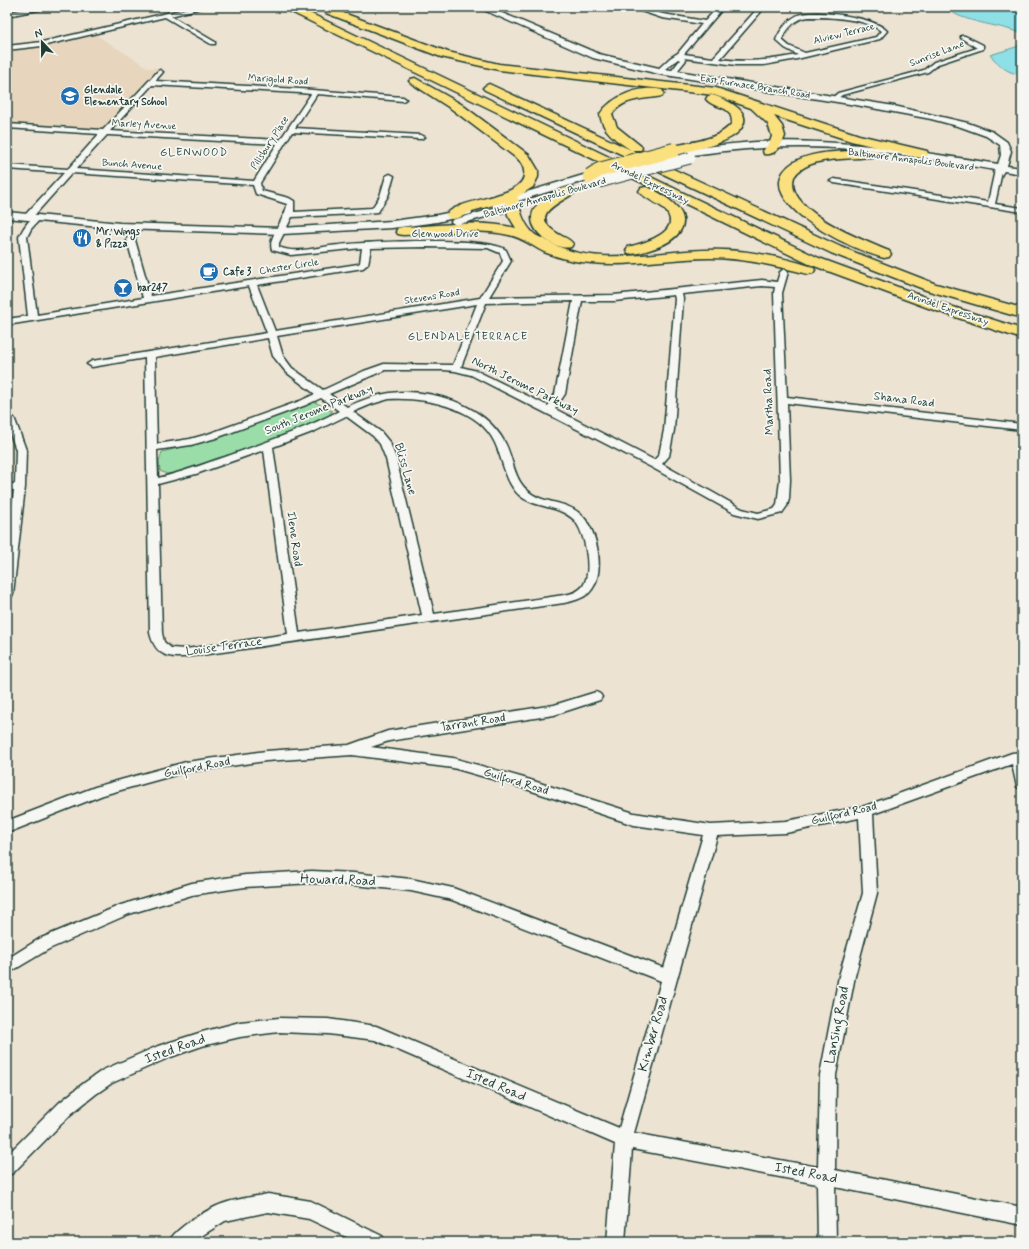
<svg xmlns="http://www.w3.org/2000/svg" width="1029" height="1249" font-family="Mynerve,sans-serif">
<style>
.built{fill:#e7d6bd}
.green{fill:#9bdda8;stroke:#5d8d6e}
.water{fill:#8edfe6;stroke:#629e9f}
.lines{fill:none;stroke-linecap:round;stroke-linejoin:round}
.minor-casing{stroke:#1f3d34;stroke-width:3}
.secondary-casing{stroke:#1f3d34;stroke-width:3}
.motorway-casing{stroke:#1f3d34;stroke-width:3}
.minor{fill:#f6f6f2;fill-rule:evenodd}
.secondary{fill:#f6f6f2;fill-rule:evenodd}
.motorway{fill:#fbe080;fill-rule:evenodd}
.secondary-bridge-casing{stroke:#1f3d34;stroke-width:13;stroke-linecap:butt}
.motorway-bridge-far1-casing{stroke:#1f3d34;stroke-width:13;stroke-linecap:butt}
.motorway-bridge-casing{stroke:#1f3d34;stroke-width:16;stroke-linecap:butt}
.secondary-bridge{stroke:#f6f6f2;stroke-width:11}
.motorway-bridge-far1{stroke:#fbe080;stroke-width:12}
.motorway-bridge{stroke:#fbe080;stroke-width:14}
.labels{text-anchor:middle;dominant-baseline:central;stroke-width:3.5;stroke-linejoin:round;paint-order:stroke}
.far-street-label{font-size:10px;fill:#1f3d34;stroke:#f6f6f2}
.far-poi-label{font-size:10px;font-weight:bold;fill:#1f3d34;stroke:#f6f6f2;text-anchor:start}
.far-neighbourhood-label{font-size:11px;letter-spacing:1px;fill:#1f3d34;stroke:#f6f6f2}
.street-label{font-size:12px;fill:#1f3d34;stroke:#f6f6f2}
.near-street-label{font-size:14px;fill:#1f3d34;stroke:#f6f6f2}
</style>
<rect width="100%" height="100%" fill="#ede3d3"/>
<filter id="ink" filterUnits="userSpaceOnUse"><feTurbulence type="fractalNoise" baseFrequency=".025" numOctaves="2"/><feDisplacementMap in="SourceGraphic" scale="8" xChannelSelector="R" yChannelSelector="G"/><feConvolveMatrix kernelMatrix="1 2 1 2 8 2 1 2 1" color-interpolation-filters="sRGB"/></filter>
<g filter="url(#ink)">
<path class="built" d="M96,35L149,68H159L102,130L7,124V51L54,44Z"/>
<path class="green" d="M313,401L332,411L329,416L319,423L178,473L167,474L160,471L159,462L162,452L210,440L278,416Z"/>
<g class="water">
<path d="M943,7H1022V40L1020,33C994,23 967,24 943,7Z"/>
<path d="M1022,42V75C1007,73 1000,66 990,55L1016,47Z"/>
</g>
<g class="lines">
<defs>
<g id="minor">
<path d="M40,7H54L7,16V12Z"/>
<path d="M193,7H204L171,16L215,42V44H211L165,17L42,46L7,50V46L42,42Z"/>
<path d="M629,7H638L663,14L705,21L718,7H724L684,54L713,58L759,7H765L720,59C747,63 770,60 798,55L785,48L776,40C780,30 788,20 798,15C815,9 875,17 887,31L880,39L797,59L764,65H736L684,58L686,60L674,75L672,76L669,74L680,60L678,59L661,72L656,71L670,58L678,53L702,24L662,18ZM809,17C829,17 865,18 881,31L876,37L805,53L789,46L782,40C787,28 796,18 809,17Z"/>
<path d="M961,36H965L983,45V49L938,64L928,72L842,95L836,100L831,99L838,93L924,70L934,62L977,48L961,38Z"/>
<path d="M160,70L163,72L155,81L300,89L403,97L406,99L403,101L317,94L295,128L421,135L425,137L421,139L292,132L260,183L262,191L289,198L294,201V212L372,208L380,196L386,176L390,174L394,176L388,196L378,212L355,214L292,217L279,243V247C296,255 321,246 339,245C366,242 488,236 506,250L511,261L489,297L614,295L762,280L777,282L780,272L784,269L788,272L782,293L787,397L1022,424V430L787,403L790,480L789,499L787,506L782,513L758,519L734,513L651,467L471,375L455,371L444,370H385L329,394L347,407C360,401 375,395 390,393C430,388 483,404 504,441C513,456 513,478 527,490C541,504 564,500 579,513C598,527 607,576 589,593C582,599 573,601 564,603L201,655C176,658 157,662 150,633L145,358L92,367L87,364L92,361L267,333L249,286L7,325V319L28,316L19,237C23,229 28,219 37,216L41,218L31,229L27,237L37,315L143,298L127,240C128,234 129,226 136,225L140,227L136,232L135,240L151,296L358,264L360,263L362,248L291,255L272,250C267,237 286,219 287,204L256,194L253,185L72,173L31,219H25V215L64,173L7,169V165L68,169L99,134L7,128V124L103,130L158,71ZM152,85L300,93L311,94L280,140L110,131ZM107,135H109L277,144L254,181L76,169ZM425,247L488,248L500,253L503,261L480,298L275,331L257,285L363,268L368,264L371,248ZM762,286L775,287L774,293L780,480L777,505L774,509L758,513L742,509L662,464L669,456L674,430L683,299L682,294ZM674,295L675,299L664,430L659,455L654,460L555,409L565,394L582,301H614ZM573,301L555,394L548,406L477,371L461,367L486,303ZM477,304L453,365L384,364L364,371L323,390L292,368L283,356L277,336ZM268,338L273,356L286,372L315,394L300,401L208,434L190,439L157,444L155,357ZM321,398L339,411C302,430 264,443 225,457C203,464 181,473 158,478L157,450L191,445L216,438L306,405ZM389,399C424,397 479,407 495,443C503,460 505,482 519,495C534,508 557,505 572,518C585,529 593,571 583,586C578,592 571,594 564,595L434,614L396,459L390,443L381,432L353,412L372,404ZM346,416L373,436L380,444L386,459L422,615L299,633L273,447L315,431ZM264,450L288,634L186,649L171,648L164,642L162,633L158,484L196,474Z"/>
<path d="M995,170H998L1002,172L995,204L1022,208V212L834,183L830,181L834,179L988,202Z"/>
<path d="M7,416L14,418L15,420L26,450L25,487L13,594L11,597L7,598V548L14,490H7V484H15L16,450L7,425Z"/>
<path d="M596,692L600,694L602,697L600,700L554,715L389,741L371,747L453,758L524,778L634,813L711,825L786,821L865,806L1012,753L1022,752V788L1017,787L1012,764L873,814L877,893L855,976L836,1075L835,1170L1022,1207V1225L835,1187L836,1242H818L817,1184L632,1149L625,1242H607L615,1144L375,1040L328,1034L279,1032L240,1037L202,1046L168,1058L112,1083L96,1094L71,1114L13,1173L7,1176V1155L59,1103L84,1083L103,1070L158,1046L202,1032L240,1022L279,1018L328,1019L376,1026L619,1128L661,981L452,900L411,891L354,885L312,883L245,887L192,895L129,914L49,949L7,974V959L39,939L121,905L192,883L245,875L312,871L354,873L411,879L453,888L664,968L703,835L634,825L523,788L453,768L352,755L266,761L186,772L103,795L7,833V821L95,787L186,762L266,751L349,745L388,731L554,705ZM859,818L863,893L839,976L820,1075L818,1167L634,1133L717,836L786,833Z"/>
<path d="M268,1194L311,1201L382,1236L385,1242H357L309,1219L268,1212L225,1221L192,1242H169C174,1229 208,1209 222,1204C236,1199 253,1197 268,1194Z"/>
</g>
<g id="secondary">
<path d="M477,7H488L599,54L659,68L894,106L968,123L993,132L1007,142L1011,151L1007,166L1022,168V174L1004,171L1002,174L998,175L993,172L995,170C951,163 909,155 865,150C803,144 741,147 680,157L677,156L675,154L677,152C698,147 721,145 743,143C830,136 913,151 998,164L1001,155L1000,145L986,136L961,127L931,119L856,105L659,74L593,58Z"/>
<path d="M590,173L595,176L594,178L501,206H493L492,204L493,202Z"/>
<path d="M511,204L516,207L515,209L456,225L451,222L452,220Z"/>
<path d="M467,209L471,210L472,212L471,214L437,222L392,228L282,234L120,229L7,218V212L120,223L282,228L392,221L437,215Z"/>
</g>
<g id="motorway">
<path d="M284,7H297L819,258L944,304L1022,329V339L934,310L809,264L285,9Z"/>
<path d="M330,8L448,52L499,64L716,88L859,135L927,151L928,154L927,157L922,158L851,141L774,116L782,126L785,136C782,145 776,156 764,154L763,151L770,142L772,136L768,124L751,108L714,95L499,70L441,57L326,13L325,11L326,9Z"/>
<path d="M415,78L461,104L529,155L538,170V177L533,187L517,197C520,201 519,205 520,209C522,217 527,227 533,233C536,236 540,237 544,239C595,272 666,247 724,250C754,251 784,258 813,267L815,270L813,273L808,274C775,266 744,258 710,258C670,258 631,267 591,263C576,262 559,258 544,252C532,246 523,238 509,235C474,227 438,234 403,235L398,234L396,231L398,228L403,227C441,226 478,219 516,228L508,215L505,202L472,211L458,218L453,219L448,218L446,215C458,197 529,199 524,171C524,167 521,163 519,160L453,110L411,83L409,81L411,79Z"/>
<path d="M489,84L631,150C617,141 602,131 600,114C612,96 640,85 662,90L664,93L662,96C643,100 625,97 612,114L617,127L642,147L641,150H632L841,247L936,284L1022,308V318L926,290L831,253L485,90L483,88L485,86Z"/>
<path d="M712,95C729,100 758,114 737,133C726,142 710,146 697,149C688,151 678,155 669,153L668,150L669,147C689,142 718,141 732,123C732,103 714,110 706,99L708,96Z"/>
<path d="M871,149L876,150L877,153L876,156C853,161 808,154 794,177C783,210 865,241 889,251L891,254L889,257L884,258C856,251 781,216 780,184C779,175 786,167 794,162C817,149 846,153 871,149Z"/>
<path d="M568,187L573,188L575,191L573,194C555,205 528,216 560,235C565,238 570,239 573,244L571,247C557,251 532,234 532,218C532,202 555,190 568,187Z"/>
<path d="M646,187C654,189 661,194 668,199C699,222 677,242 649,250C642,252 635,255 628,253L626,250L628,247C644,243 688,231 662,207C655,202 644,198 639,191L641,188Z"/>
</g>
</defs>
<use href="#minor" class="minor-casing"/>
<use href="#secondary" class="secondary-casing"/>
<use href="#motorway" class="motorway-casing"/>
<use href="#minor" class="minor"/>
<use href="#secondary" class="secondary"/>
<use href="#motorway" class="motorway"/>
<defs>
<path id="secondary-bridge" d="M599,182L690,158"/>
<path id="motorway-bridge-far1" d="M670,151L674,150"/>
<path id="motorway-bridge" d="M590,176L599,170L674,150"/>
</defs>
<use href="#secondary-bridge" class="secondary-bridge-casing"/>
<use href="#motorway-bridge-far1" class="motorway-bridge-far1-casing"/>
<use href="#motorway-bridge" class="motorway-bridge-casing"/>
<use href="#secondary-bridge" class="secondary-bridge"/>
<use href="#motorway-bridge-far1" class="motorway-bridge-far1"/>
<use href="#motorway-bridge" class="motorway-bridge"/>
</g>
</g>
<defs>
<symbol id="school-disc" viewBox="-11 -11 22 22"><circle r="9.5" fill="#1f6fb2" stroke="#f6f6f2"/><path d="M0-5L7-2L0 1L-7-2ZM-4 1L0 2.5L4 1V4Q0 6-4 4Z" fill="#fff"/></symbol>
<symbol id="restaurant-disc" viewBox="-11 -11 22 22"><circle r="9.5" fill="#1f6fb2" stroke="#f6f6f2"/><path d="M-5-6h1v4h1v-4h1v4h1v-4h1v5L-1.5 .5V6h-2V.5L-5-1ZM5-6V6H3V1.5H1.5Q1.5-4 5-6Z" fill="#fff"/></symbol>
<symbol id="cafe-disc" viewBox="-11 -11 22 22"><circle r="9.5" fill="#1f6fb2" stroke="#f6f6f2"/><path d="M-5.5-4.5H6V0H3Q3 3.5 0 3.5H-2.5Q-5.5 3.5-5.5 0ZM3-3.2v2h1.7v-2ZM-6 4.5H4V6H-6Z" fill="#fff"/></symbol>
<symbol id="bar-disc" viewBox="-11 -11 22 22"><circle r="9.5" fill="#1f6fb2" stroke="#f6f6f2"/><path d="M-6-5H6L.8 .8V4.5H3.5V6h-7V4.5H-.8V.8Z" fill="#fff"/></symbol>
</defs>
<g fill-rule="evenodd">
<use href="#school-disc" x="59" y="85" width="22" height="22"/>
<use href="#restaurant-disc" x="71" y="227" width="22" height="22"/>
<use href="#cafe-disc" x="198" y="261" width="22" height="22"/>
<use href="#bar-disc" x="112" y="277" width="22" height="22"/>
</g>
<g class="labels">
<g class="far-street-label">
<text transform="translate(844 34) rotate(-14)">Alview Terrace</text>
<text transform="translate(937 54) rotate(-21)">Sunrise Lane</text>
<text transform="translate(278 80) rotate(4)">Marigold Road</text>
<text transform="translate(755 87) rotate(9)">East Furnace Branch Road</text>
<text transform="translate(144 125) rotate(3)">Marley Avenue</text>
<text transform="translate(270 143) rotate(-57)">Pillsbury Place</text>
<text transform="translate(911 160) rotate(7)">Baltimore Annapolis Boulevard</text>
<text transform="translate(132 165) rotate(4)">Bunch Avenue</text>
<text transform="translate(650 183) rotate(26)">Arundel Expressway</text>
<text transform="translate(545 198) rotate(-16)">Baltimore Annapolis Boulevard</text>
<text x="445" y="234">Glenwood Drive</text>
<text transform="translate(289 267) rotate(-9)">Chester Circle</text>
<text transform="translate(432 297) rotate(-9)">Stevens Road</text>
<text transform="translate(948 309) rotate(19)">Arundel Expressway</text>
</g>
<g class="far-poi-label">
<text x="84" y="90">Glendale<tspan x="84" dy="12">Elementary School</tspan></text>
<text x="96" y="232">Mr. Wings<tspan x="96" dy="12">&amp; Pizza</tspan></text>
<text x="223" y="272">Cafe 3</text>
<text x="137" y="288">bar247</text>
</g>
<g class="far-neighbourhood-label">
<text x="194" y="153">GLENWOOD</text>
<text x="468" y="337">GLENDALE TERRACE</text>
</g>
<g class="street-label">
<text transform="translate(525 386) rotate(26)">North Jerome Parkway</text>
<text transform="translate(904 400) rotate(7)">Shana Road</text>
<text transform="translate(769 402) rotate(-92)">Martha Road</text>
<text transform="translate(319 410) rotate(-22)">South Jerome Parkway</text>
<text transform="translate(405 469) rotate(74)">Bliss Lane</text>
<text transform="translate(294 539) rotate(82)">Ilene Road</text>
<text transform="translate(224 647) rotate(-8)">Louise Terrace</text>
<text transform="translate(473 723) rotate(-9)">Tarrant Road</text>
<text transform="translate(197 768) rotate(-11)">Guilford Road</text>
<text transform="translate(516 782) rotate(17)">Guilford Road</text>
<text transform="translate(844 814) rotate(-13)">Guilford Road</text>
</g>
<g class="near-street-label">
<text transform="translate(338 880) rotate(2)">Howard Road</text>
<text transform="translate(837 1025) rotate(-79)">Lansing Road</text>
<text transform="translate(653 1034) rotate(-74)">Kimber Road</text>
<text transform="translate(175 1049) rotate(-20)">Isted Road</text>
<text transform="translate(496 1085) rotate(23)">Isted Road</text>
<text transform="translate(806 1173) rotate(11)">Isted Road</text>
</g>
</g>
<rect width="1029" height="1249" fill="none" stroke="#f6f6f2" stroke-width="24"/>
<rect x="12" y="12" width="1005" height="1225" fill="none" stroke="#1f3d34" stroke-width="1.5" filter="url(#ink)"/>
<g transform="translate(42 42) rotate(338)" stroke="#f6f6f2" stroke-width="3" paint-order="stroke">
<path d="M0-3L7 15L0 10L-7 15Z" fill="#1f3d34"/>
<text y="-6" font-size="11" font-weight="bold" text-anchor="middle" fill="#1f3d34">N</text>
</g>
</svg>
